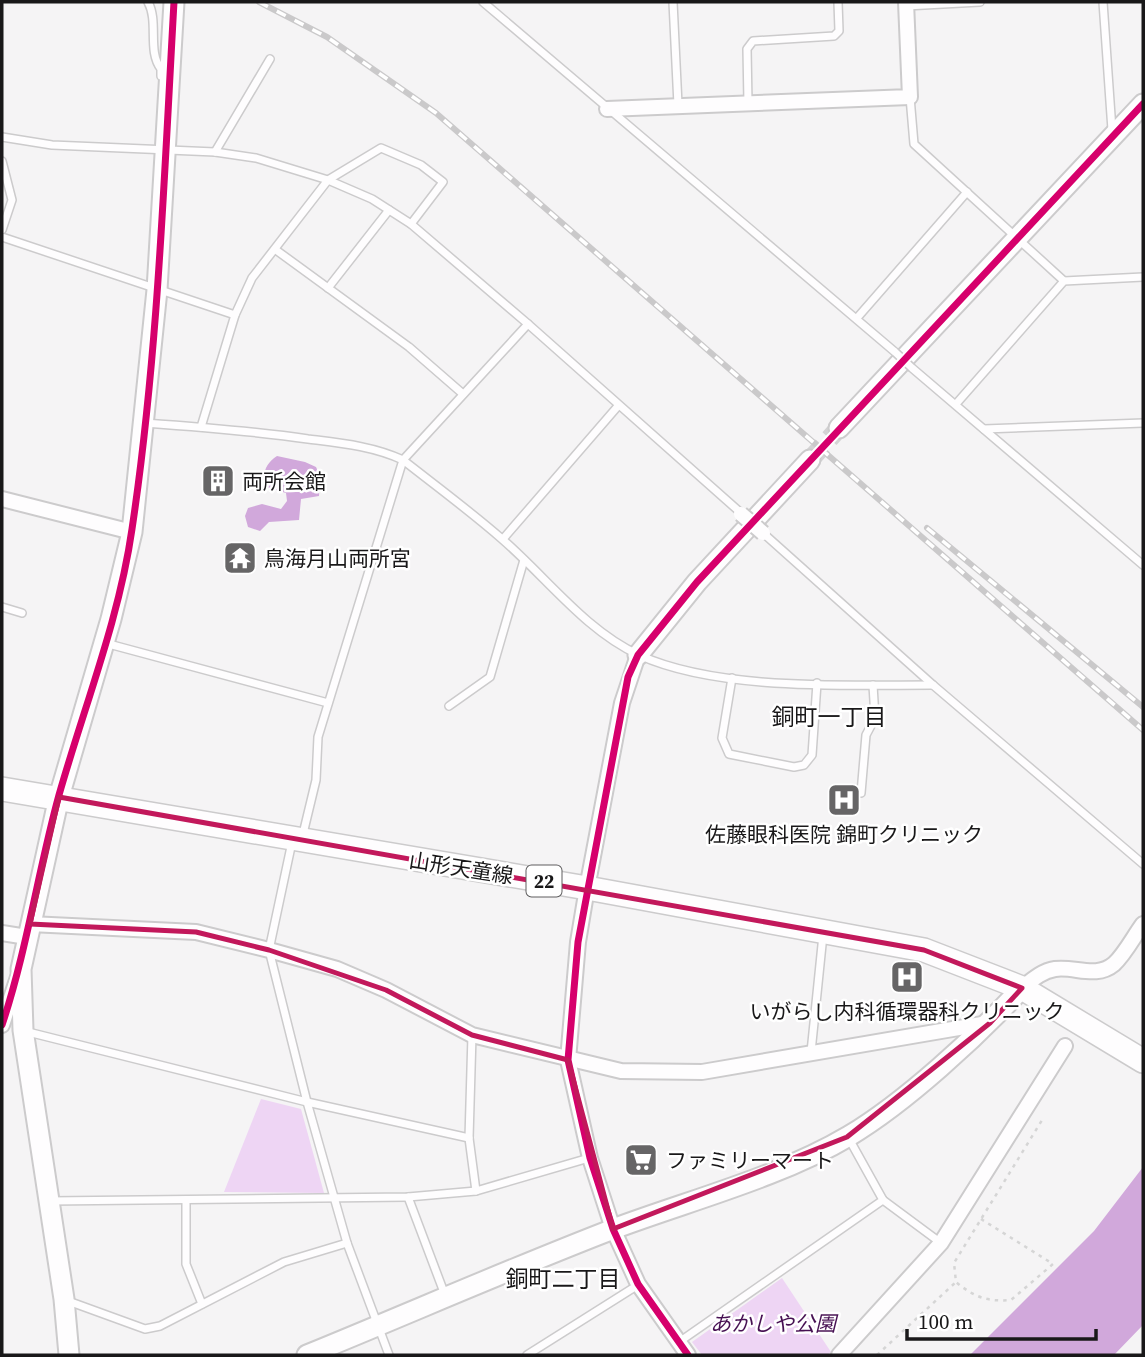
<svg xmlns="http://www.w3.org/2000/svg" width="1145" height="1357" font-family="'Source Serif 4','Noto Sans JP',serif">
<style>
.green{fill:#eed5f4}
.water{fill:#d1a8db}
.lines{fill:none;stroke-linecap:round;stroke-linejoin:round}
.tertiary-tunnel{stroke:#d4d3d4;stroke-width:19;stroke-dasharray:19 10;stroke-linecap:butt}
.service-casing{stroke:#cccbcc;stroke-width:10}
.minor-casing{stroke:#cccbcc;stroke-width:18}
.tertiary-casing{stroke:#cccbcc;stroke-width:23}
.primary-casing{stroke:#cccbcc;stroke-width:26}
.path{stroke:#d5d5d5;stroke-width:2.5;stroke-dasharray:3.5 5;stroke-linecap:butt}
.service{stroke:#fefdfe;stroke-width:7}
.minor{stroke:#fefdfe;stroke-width:14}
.tertiary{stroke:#fefdfe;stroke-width:19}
.primary{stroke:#fefdfe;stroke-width:23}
.rail-casing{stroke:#cac9ca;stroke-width:6}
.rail{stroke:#fff;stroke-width:3.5;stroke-dasharray:10;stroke-linecap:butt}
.service-bridge-casing{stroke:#cccbcc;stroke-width:10;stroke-linecap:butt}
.minor-bridge-casing{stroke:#cccbcc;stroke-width:18;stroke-linecap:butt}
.service-bridge{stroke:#fefdfe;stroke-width:7}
.minor-bridge{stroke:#fefdfe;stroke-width:14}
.cycleway-casing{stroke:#fff;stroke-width:11}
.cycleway{stroke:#d6006c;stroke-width:7}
.marked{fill:none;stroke:#c2185b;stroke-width:5;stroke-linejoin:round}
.labels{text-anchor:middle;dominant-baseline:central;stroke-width:5;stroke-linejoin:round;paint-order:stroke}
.shield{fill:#fff;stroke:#5e5d5e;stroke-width:2}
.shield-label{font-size:19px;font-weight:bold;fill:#191819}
.poi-label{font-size:21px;fill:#191819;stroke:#fff;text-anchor:start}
.street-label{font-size:21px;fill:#191819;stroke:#fff}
.park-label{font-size:21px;font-style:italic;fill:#471153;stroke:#fff}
.neighbourhood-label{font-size:23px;fill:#191819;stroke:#fff}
</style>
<rect width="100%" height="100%" fill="#f5f4f5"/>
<g class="green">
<path d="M261,1099L301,1109L324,1193L224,1192Z"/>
<path d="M782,1278L831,1352L827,1355H702L692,1342Z"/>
</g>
<g class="water">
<path d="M277,456L305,462L316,467L320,476L319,496L301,499L299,520L269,522L260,531L248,527L245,516L248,508L262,504L281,509L287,501L286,493L266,487C261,474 266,463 277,456Z"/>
<path d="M1143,1167V1325L1114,1355H970L1094,1231Z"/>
</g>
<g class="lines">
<path class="tertiary-tunnel" d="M810,460L839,428"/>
<defs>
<g id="service">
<path d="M148,2C159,22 147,51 161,69V76"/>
<path d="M483,2L895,352"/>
<path d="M673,2L678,105"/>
<path d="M1103,2L1112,130"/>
<path d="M906,6L980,2"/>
<path d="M910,97L914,144L1064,281"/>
<path d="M748,103L747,49L753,41L834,36L839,31L838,2"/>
<path d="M2,137L52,145L215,152L256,158L328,180L372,199L411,224L528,324L741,513"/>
<path d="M215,152L270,59"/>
<path d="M2,161L12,200L2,230"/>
<path d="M2,237L235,315"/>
<path d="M276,250L409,347L463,394"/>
<path d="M328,288L389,210"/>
<path d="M857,318L967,192"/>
<path d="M528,324L403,460C436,486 470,511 502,539C546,577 586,631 639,655C718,691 847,685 933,685"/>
<path d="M912,368L1143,565"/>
<path d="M956,404L1064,281L1143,277"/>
<path d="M145,423C200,427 254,431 308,439C340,443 373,446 403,460L318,737L316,780L302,838"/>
<path d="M201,427L235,315L252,278L328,180L381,148L421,165L443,182L411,224"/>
<path d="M984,429L1143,423"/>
<path d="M763,533L933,685L1143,864"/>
<path d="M503,539L618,406"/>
<path d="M2,607L22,613"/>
<path d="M105,643L328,703"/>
<path d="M732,678L722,738L729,754L794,767L804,765L812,755L817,683"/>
<path d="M449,706L490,677L524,560"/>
<path d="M861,793L866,735L875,718L873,685"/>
<path d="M24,1031L307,1102L469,1138"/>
<path d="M472,1035L469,1138L476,1191"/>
<path d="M811,1052L823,935"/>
<path d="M408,1197L445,1295"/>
<path d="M186,1200V1264L202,1304"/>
<path d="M883,1200L941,1243"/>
<path d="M50,1201L408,1197L476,1191L589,1158"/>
<path d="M347,1243L389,1355"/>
<path d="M68,1301L145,1329L160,1326L284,1262L347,1243L307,1102L269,950L292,842"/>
<path d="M679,1342L883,1200L848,1137"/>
<path d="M527,1355L638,1285"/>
</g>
<g id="minor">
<path d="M607,109L910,97L906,2"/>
<path d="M2,499L132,532"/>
<path d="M638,655L622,703L587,888L578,942L568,1060L590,1158L613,1229L638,1284L688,1355"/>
<path d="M30,924L196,932L269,950L337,969L386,990L472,1035L621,1071L702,1072L988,1023"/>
<path d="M2,933L27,937"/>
<path d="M1022,988C1032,980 1042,971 1055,969C1075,966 1096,979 1114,964C1125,954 1134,936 1143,924"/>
<path d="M2,1025L18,977"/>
<path d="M839,1355L941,1243L1065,1046"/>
</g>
<g id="tertiary">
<path d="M839,428L1143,104"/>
<path d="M638,655L697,582L810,460"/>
<path d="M69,1355L64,1299L23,1030L21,969L59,797L111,619L132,532L157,290L174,2"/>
<path d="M307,1355C410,1313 512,1268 616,1228C691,1200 780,1177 849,1136C906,1102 976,1037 1022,988"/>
</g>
<path id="primary" d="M2,789L587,888L924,950L1022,988L1143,1061"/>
</defs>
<use href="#service" class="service-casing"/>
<use href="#minor" class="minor-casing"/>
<use href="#tertiary" class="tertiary-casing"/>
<use href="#primary" class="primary-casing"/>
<g class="path">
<path d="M981,1219L1053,1264L1011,1300C987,1302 974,1297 956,1282L954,1263L1044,1117"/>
<path d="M877,1355L956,1282"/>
</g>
<use href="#service" class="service"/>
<use href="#minor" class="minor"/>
<use href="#tertiary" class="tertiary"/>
<use href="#primary" class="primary"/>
<defs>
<g id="rail">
<path d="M259,2L327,37L436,113L1143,730"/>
<path d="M927,528L1143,707"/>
</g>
</defs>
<use href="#rail" class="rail-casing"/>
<use href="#rail" class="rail"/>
<defs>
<path id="service-bridge" d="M895,352L912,368"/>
<path id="minor-bridge" d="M741,514L763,533"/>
</defs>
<use href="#service-bridge" class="service-bridge-casing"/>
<use href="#minor-bridge" class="minor-bridge-casing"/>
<use href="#service-bridge" class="service-bridge"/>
<use href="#minor-bridge" class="minor-bridge"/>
<defs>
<g id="cycleway">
<path d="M2,1025C27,950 38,871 59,795C84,707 119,620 132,529C158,355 164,178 174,2"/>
<path d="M688,1355L638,1284L613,1229L590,1158L568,1060L578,942L628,677L638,655L697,582L1143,104"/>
</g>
</defs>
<use href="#cycleway" class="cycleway-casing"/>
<use href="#cycleway" class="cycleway"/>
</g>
<path class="marked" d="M59,797L924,950L1022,988L990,1023L847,1137L613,1229L568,1060L472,1035L386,990L269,950L196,932L30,924Z"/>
<defs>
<symbol id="building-square" viewBox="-11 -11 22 22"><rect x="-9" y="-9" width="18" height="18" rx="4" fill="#666566" stroke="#fff"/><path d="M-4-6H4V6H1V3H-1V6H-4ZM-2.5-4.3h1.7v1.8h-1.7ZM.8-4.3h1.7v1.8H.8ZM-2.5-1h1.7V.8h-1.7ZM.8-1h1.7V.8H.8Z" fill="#fff"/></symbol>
<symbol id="temple-square" viewBox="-11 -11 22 22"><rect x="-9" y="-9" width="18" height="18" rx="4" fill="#666566" stroke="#fff"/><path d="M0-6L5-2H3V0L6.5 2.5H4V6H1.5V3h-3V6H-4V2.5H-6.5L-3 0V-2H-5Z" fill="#fff"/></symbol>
<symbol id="hospital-square" viewBox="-11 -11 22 22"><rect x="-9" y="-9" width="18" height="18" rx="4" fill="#666566" stroke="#fff"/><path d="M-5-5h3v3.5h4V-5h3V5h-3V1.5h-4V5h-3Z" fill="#fff"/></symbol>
<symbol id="supermarket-square" viewBox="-11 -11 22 22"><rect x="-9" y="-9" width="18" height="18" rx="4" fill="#666566" stroke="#fff"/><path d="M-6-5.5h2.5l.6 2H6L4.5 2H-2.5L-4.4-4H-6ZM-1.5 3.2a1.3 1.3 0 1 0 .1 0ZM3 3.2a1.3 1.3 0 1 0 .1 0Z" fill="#fff"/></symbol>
</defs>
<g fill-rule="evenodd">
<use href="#building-square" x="199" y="462" width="38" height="38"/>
<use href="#temple-square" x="221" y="539" width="38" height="38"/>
<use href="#hospital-square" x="825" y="781" width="38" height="38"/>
<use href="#hospital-square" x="888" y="958" width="38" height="38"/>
<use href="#supermarket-square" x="622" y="1141" width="38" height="38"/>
</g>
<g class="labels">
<rect class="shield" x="526.5" y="865.5" width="35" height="31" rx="5"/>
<g class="shield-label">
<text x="544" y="881">22</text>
</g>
<g class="poi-label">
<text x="242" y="481">両所会館</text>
<text x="264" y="558">鳥海月山両所宮</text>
<text x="844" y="834" text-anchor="middle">佐藤眼科医院 錦町クリニック</text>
<text x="907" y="1011" text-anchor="middle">いがらし内科循環器科クリニック</text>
<text x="666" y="1160">ファミリーマート</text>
</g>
<g class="street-label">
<text transform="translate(461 868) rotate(9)">山形天童線</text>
</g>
<g class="park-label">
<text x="773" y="1323">あかしや公園</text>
</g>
<g class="neighbourhood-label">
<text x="829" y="717">銅町一丁目</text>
<text x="563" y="1279">銅町二丁目</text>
</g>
</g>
<rect width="1145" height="1357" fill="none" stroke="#191819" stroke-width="7"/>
<path d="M907 1329v10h189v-10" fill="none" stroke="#191819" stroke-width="3.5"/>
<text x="918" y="1329" font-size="21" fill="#191819" stroke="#ffffff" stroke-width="5" paint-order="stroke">100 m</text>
</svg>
